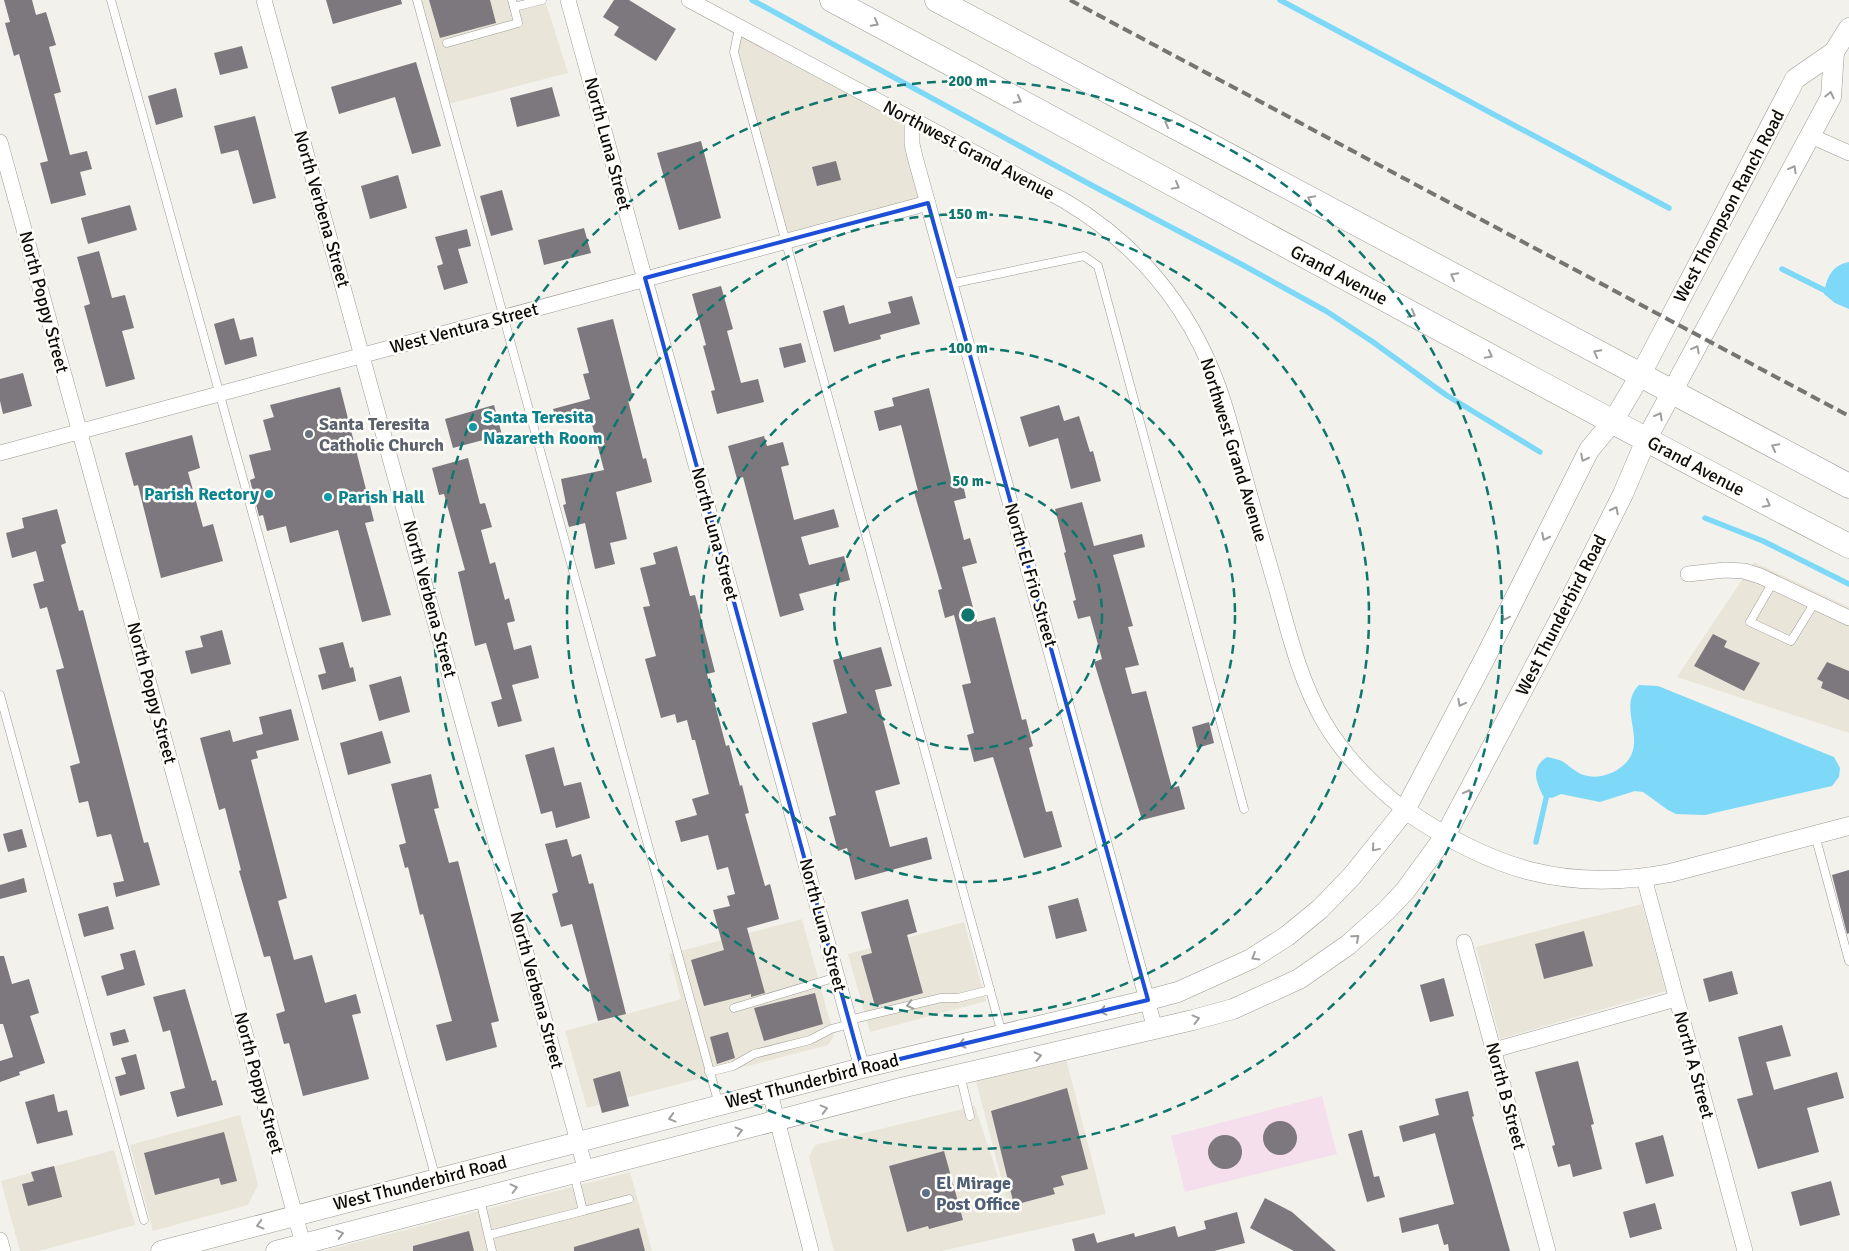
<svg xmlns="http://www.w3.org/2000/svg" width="1849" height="1251" font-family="Signika,sans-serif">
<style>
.built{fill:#e9e6d9}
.industrial{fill:#f6dfed}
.water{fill:#7ed9f8}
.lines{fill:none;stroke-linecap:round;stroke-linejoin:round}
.stream{stroke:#7ed9f8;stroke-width:5.5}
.building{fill:#7c787d}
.service-casing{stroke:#9b9a95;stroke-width:9}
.minor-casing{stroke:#9b9a95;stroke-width:16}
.tertiary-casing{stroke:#9b9a95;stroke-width:19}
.secondary-casing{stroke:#9b9a95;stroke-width:21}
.trunk-casing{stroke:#9b9a95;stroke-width:25}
.service{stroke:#fff;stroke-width:8}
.minor{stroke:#fff;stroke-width:15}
.tertiary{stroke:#fff;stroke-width:18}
.secondary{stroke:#fff;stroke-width:20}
.trunk{stroke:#fff;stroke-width:24}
.rail{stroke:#767571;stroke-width:4;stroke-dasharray:10 5;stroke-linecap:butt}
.oneway{stroke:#9e9e9d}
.marked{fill:none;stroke:#1d4ed8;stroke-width:4;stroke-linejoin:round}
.ring{fill:none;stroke:#0f766e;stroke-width:2.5;stroke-dasharray:9 6}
.culture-dot{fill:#0f9aa8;stroke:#fffefa;stroke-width:2}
.worship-dot{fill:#6b7280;stroke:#fffefa;stroke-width:2}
.service-dot{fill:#5c6f8a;stroke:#fffefa;stroke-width:2}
.labels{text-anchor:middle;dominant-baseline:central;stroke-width:5;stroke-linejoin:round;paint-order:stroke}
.street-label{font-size:18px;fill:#0d0c0a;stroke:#fffefa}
.culture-label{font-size:18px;font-weight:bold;fill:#0d838f;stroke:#fffefa;text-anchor:start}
.worship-label{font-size:18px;font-weight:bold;fill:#5b616d;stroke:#fffefa;text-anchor:start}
.service-label{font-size:18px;font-weight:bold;fill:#4e5e75;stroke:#fffefa;text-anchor:start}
.centre{fill:#0f766e;stroke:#fffefa;stroke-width:2.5}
.ring-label{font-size:15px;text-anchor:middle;font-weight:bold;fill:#0f766e;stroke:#fffefa;stroke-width:5;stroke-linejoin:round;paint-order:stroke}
</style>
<rect width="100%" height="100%" fill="#f2f1eb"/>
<g class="built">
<path d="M421,0H545L568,73L448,104Z"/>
<path d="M743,34L903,122L921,198L788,233L738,49Z"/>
<path d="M1754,562L1849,607V733L1677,677Z"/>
<path d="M1642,904L1666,991L1500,1039L1476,947Z"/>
<path d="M802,919L834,1036L828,1045L587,1108L565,1031L681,999L669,954Z"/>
<path d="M964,922L986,1001L870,1032L848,954Z"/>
<path d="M1065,1055L1106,1214L942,1251H834L809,1157L815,1145L975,1106L1012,1220L975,1077Z"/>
<path d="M240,1115L258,1185L248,1205L153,1231L130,1145Z"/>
<path d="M114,1150L135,1225L39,1251H20L1,1181Z"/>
<path d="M630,1172L652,1251H323Z"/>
</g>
<path class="industrial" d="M1322,1096L1337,1154L1185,1192L1171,1136Z"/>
<g class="water">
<path d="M1849,262V309L1835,303L1824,294C1826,278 1832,265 1849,262Z"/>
<path d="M1639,685L1658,686L1834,757L1840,768L1839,777L1832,786L1705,815L1676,814L1668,810L1643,792L1635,791L1600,802L1561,794L1552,798L1543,796C1536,781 1530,768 1547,757C1552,758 1557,759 1562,761C1570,766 1578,775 1588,776C1598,778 1609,775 1617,770C1655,746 1614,710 1639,685Z"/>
</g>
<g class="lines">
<g class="stream">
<path d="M752,0L1093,186L1241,264L1326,311L1373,342L1446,395L1540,452"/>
<path d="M1280,0L1669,208"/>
<path d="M1782,269L1830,293"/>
<path d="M1705,518L1763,541L1849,584"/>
<path d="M1536,842L1548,790"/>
</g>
</g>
<g class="building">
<path d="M4,0H32L36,15L46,12L56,45L49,47L61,92L54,94L70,155L87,151L92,169L80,172L86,195L51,204L40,163L48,161L19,54L14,56L5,23L10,22Z"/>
<path d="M326,0H401L402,4L333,24Z"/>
<path d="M429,0H490L496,23L440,38Z"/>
<path d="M614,0H629L676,29L656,61L614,35L619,27L603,17Z"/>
<path d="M242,46L248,68L220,75L214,53Z"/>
<path d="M416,62L441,146L412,154L395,97L339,114L331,87Z"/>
<path d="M552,87L560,116L517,127L510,98Z"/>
<path d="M176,88L183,117L156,125L148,96Z"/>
<path d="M255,116L276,198L253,204L238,150L221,154L214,126Z"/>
<path d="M701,141L721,218L679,230L657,153Z"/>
<path d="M836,161L841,180L817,186L812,167Z"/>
<path d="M398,175L407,208L370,219L361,186Z"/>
<path d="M502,190L513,230L491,236L480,196Z"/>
<path d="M130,205L137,230L88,244L81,218Z"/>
<path d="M584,228L591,253L544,265L538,240Z"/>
<path d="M467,229L471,246L458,249L468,283L444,290L437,266L443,264L435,237Z"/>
<path d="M99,251L112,298L125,295L134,328L122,331L135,379L106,387L84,306L90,304L77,257Z"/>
<path d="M721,286L733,329L727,331L741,383L758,379L764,402L717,414L711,391L715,390L703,346L706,345L692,294Z"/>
<path d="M912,296L920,324L880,335L881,339L834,352L823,311L844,305L849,324L891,313L888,302Z"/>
<path d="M234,318L240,340L253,337L257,356L225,365L214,324Z"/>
<path d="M613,319L633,398L628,400L643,459L646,458L652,482L616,492L627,539L610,543L615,564L595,569L585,523L569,527L563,505L566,504L561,479L604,470L590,417L558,425L553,409L590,399L583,374L589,373L577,328Z"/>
<path d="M801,343L806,362L784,368L779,348Z"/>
<path d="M23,373L32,406L3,414L0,401V379Z"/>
<path d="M340,387L374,521L365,523L391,615L362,622L338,530L290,543L286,526L267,531L263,515L259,516L250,480L255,478L249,455L271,450L263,420L274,417L270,405Z"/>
<path d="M929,388L952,482L962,480L966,498L954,501L964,540L970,538L977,563L962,567L977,622L995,617L1022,720L1026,719L1033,746L1029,748L1046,812L1052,811L1062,847L1024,858L993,757L974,762L967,735L974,733L962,685L971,683L954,615L945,618L938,590L942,589L914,492L918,491L901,425L879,431L874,411L894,406L892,398Z"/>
<path d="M494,405L502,435L453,448L445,419Z"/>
<path d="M1059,405L1064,421L1079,416L1090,452L1093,451L1101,481L1071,489L1058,438L1029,447L1020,417Z"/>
<path d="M192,435L200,468L188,472L203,527L213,524L223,561L161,578L138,485L134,486L125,453Z"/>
<path d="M764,436L767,446L783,442L789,465L781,467L794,520L834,509L839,527L801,537L809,565L844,556L850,580L799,594L804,610L780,617L743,477L737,479L728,446Z"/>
<path d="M468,458L480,504L485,503L492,527L481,530L490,564L495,562L505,600L509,598L515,621L507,623L514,650L531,645L539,678L512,685L522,721L498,727L491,702L502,699L486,643L475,646L458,572L465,570L444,494L439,495L432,468Z"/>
<path d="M1082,502L1094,546L1142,534L1145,547L1113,555L1133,626L1128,627L1139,665L1125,668L1132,694L1146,691L1172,788L1179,786L1185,809L1142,820L1094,662L1102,659L1090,616L1078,619L1073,601L1076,600L1064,553L1066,552L1055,509Z"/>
<path d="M57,509L66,543L61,545L79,611L83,610L144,843L148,842L160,885L116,897L113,883L124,881L111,834L97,837L88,801L79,803L70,766L80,763L56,670L64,668L47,607L40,609L33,584L44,581L36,551L12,558L6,533L24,528L22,518Z"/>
<path d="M677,546L690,596L695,595L715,672L707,674L726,746L729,745L740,786L742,785L749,813L745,814L765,886L770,884L779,919L747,928L765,993L751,997V994L704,1006L691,960L724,950L713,910L730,906L727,896L735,894L728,867L717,870L708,835L681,842L675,821L697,815L692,799L709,794L695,740H692L687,720L677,723L675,714L661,718L645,659L656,656L643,607L650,606L640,568L656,564L653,553Z"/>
<path d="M222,630L231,664L191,674L185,651L203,647L200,636Z"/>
<path d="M1713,634L1727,641L1724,647L1760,663L1744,691L1694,666Z"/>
<path d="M343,642L350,668L353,667L356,681L322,690L318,675L326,673L319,648Z"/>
<path d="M881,647L892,686L875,690L900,784L875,791L890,847L927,837L932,859L855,880L847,848L838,851L829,817L836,815L812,723L847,713L833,660Z"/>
<path d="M1827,662L1849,671V700L1821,688L1823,682L1817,679Z"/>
<path d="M401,676L410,712L379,721L369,685Z"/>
<path d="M291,709L299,740L256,751L258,758L251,760L287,898L278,901L294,960L312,955L325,1003L356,994L361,1013L352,1015L369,1079L303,1096L289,1043L284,1044L276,1014L285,1011L270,956L264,957L239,871L241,870L225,808L219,810L200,738L230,730L233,742L263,734L259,717Z"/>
<path d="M1209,722L1214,743L1197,748L1192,727Z"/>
<path d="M382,731L391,763L348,775L340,743Z"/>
<path d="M554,747L564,786L581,782L590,818L556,828L552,811L541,814L525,755Z"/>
<path d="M431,774L439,808L434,809L449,863L458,861L499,1021L491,1023L497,1047L446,1061L436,1025L452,1021L423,914L420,915L408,867L405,868L399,845L406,843L391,784Z"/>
<path d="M22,829L27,847L8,852L3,834Z"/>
<path d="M567,839L572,857L581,854L589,884L593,883L626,1014L598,1021L572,924L561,927L552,894L558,892L545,844Z"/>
<path d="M1849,870V933L1847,934L1832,875Z"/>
<path d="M24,878L27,892L0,899V885Z"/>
<path d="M1078,898L1087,931L1056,939L1048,906Z"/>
<path d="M908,899L917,932L907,935L923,993L875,1006L861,956L872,953L861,912Z"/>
<path d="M108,906L114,929L84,937L78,914Z"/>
<path d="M1584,931L1593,966L1544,979L1535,944Z"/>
<path d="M135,950L145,985L107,996L101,976L124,969L120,954Z"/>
<path d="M0,956H4L12,984L29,979L39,1013L30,1016L45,1063L19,1072L20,1075L0,1082V1061L13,1057L3,1024H0Z"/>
<path d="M1732,971L1738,994L1709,1002L1703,979Z"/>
<path d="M1444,978L1454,1016L1430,1022L1420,985Z"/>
<path d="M185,989L212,1081L216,1080L223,1105L177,1117L170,1092L185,1088L170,1030L163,1032L153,997Z"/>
<path d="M815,993L823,1024L764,1041L754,1008Z"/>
<path d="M1782,1025L1791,1056L1766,1062L1774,1090L1837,1072L1844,1098L1807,1108L1819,1152L1758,1169L1737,1099L1753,1095L1738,1037Z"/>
<path d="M125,1029L129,1042L113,1046L110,1033Z"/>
<path d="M728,1032L735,1058L717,1064L710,1037Z"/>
<path d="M136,1054L145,1089L120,1096L115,1077L126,1074L121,1058Z"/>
<path d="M1578,1061L1594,1124L1591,1125L1602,1169L1573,1177L1570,1164L1558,1167L1552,1146L1555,1145L1535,1072Z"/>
<path d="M620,1071L629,1106L602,1113L593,1079Z"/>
<path d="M1067,1088L1088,1169L1061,1176L1064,1185L1053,1188L1055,1194L1014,1205L991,1111Z"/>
<path d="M1468,1091L1474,1116L1472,1117L1510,1251H1449L1448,1244L1444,1245L1438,1224L1402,1233L1399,1218L1454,1204L1435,1133L1403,1142L1399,1126L1439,1115L1435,1099Z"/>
<path d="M54,1094L58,1112L67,1110L73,1135L37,1144L25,1102Z"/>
<circle cx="1280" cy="1138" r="17"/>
<path d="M1362,1130L1374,1177L1379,1176L1385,1197L1367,1202L1348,1134Z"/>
<path d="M224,1132L237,1181L221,1185L219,1178L155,1195L144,1153Z"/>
<path d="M1663,1135L1674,1176L1646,1184L1635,1143Z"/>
<circle cx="1225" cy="1152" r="17"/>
<path d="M944,1151L963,1220L929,1229L928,1226L907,1232L889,1166Z"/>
<path d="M54,1166L62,1197L28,1206L22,1184L34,1181L31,1172Z"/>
<path d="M1831,1181L1840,1215L1800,1226L1791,1192Z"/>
<path d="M1265,1198L1292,1212L1336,1251H1294L1250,1228Z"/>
<path d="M1655,1203L1662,1229L1630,1238L1623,1212Z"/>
<path d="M1237,1212L1245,1243L1214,1251H1075L1072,1239L1094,1233L1097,1243L1134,1233L1135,1237L1175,1226L1178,1237L1206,1229L1204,1221Z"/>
<path d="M639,1228L645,1251H574V1247Z"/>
<path d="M469,1231L474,1251H413V1246Z"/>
</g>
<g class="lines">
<defs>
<g id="service">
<path d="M111,0L436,1179"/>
<path d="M417,0L719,1105"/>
<path d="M512,0L514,7L542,0"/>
<path d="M739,28L734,52L1002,1034"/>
<path d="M447,43L518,23L514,7"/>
<path d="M950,284L1084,256L1098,266L1244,809"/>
<path d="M1773,582L1750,622L1791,641L1815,602"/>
<path d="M0,695L144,1220"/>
<path d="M1815,835L1849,961"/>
<path d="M734,1008L837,977"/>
<path d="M849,1020L941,998H958L990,990"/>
<path d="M709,1072L733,1066L754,1054L810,1040L831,1029L850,1024"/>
<path d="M960,1074L970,1116"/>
<path d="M480,1199L492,1251"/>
<path d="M583,1211L629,1199"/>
<path d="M489,1235L583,1211L574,1174"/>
</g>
<g id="minor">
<path d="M264,0L586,1171"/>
<path d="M568,0L862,1068"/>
<path d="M689,0L1065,201C1136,243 1188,305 1217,383C1227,409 1233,436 1241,463C1253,507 1265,550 1278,594C1290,638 1301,682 1324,722C1345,758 1373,785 1405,810"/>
<path d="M912,120V144L915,157L1155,1029"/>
<path d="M1811,136L1849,153"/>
<path d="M0,142L303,1244"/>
<path d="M0,453L928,203"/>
<path d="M1688,574L1725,570L1744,571L1760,576L1849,618"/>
<path d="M1644,878L1745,1251"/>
<path d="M1464,942L1548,1251"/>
<path d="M1494,1050L1676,999"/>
<path d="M770,1093L811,1251"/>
<path d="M0,1240L3,1251"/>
</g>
<path id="tertiary" d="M1405,810C1491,869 1566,893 1670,873L1849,826"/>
<g id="secondary">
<path d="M161,1251L862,1068L1148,1000L1178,992L1251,959L1287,936L1320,909L1352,876L1405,810L1484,660L1589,450L1613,421L1640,376L1795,79L1834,52L1849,28"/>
<path d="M276,1251L905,1087L1193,1020L1233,1009L1299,979L1348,945L1386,911L1405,891L1445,836L1570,600L1623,494L1646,440L1831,97L1834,52"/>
</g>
<g id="trunk">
<path d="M832,0C1171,181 1507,369 1849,546"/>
<path d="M937,0L1849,486"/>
</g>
</defs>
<use href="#service" class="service-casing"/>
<use href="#minor" class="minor-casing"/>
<use href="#tertiary" class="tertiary-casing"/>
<use href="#secondary" class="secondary-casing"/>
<use href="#trunk" class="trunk-casing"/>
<use href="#service" class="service"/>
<use href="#minor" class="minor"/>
<use href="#tertiary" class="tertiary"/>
<use href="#secondary" class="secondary"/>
<use href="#trunk" class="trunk"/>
<path class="rail" d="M1070,0L1849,416"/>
</g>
<defs><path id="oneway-chevron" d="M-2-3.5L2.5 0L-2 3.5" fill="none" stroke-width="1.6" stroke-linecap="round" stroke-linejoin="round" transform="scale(1.25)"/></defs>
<g class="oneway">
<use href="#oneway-chevron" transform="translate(875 23) rotate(28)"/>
<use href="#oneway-chevron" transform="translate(1830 95) rotate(-77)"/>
<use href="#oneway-chevron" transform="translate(1018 100) rotate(28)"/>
<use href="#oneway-chevron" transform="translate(1168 123) rotate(-152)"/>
<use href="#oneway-chevron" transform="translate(1793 169) rotate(-61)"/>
<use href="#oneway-chevron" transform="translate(1176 186) rotate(29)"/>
<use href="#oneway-chevron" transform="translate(1311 199) rotate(-152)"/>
<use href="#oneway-chevron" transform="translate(1454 276) rotate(-152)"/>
<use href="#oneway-chevron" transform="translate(1412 314) rotate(28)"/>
<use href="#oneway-chevron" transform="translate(1696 349) rotate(-61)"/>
<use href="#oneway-chevron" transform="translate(1597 353) rotate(-152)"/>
<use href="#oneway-chevron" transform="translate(1489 355) rotate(28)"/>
<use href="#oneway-chevron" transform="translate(1659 416) rotate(-62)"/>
<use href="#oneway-chevron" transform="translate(1775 447) rotate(-152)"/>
<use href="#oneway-chevron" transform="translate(1584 458) rotate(117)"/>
<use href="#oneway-chevron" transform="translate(1767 504) rotate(27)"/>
<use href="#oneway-chevron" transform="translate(1615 510) rotate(-63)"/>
<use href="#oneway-chevron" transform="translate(1545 537) rotate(117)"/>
<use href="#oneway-chevron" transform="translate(1505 617) rotate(116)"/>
<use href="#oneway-chevron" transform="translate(1461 703) rotate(118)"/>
<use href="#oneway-chevron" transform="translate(1468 793) rotate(-62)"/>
<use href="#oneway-chevron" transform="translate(1375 848) rotate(130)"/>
<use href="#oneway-chevron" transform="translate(1356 938) rotate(-41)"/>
<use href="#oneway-chevron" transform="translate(1255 957) rotate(149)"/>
<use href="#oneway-chevron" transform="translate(910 1005) rotate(166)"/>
<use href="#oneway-chevron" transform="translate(1103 1011) rotate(167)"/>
<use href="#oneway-chevron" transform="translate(1196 1019) rotate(-15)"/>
<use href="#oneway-chevron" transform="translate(962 1044) rotate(167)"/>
<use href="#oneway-chevron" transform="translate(1038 1056) rotate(-13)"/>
<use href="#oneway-chevron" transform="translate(824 1109) rotate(-15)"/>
<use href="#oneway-chevron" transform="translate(672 1118) rotate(165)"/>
<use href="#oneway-chevron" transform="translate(739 1131) rotate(-15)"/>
<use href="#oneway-chevron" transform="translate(514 1188) rotate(-14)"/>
<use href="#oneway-chevron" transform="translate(260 1225) rotate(165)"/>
<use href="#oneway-chevron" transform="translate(340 1234) rotate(-15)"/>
</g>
<path class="marked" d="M928,203L1148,1000L862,1068L645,278Z"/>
<g class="ring">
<circle cx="968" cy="615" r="134"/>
<circle cx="968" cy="615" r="267"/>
<circle cx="968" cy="615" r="401"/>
<circle cx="968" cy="615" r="534"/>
</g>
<g class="culture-dot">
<circle cx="473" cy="427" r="5"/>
<circle cx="269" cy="494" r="5"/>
<circle cx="328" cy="497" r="5"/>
</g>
<circle class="worship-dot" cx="309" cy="434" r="5"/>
<circle class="service-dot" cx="926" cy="1193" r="5"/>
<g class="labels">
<g class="street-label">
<text transform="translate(608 144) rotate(75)">North Luna Street</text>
<text transform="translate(969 150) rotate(28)">Northwest Grand Avenue</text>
<text transform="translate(1729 206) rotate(-62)">West Thompson Ranch Road</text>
<text transform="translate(322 209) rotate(74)">North Verbena Street</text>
<text transform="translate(1339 275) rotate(28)">Grand Avenue</text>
<text transform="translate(44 302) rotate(75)">North Poppy Street</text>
<text transform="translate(464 328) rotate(-15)">West Ventura Street</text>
<text transform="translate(1234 450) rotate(73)">Northwest Grand Avenue</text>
<text transform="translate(1696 466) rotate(28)">Grand Avenue</text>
<text transform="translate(715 534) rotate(75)">North Luna Street</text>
<text transform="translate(1031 575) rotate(74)">North El Frio Street</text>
<text transform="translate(430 599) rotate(75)">North Verbena Street</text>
<text transform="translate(1561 615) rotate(-63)">West Thunderbird Road</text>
<text transform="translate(152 693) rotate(75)">North Poppy Street</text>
<text transform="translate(823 925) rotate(75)">North Luna Street</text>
<text transform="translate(537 990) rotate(75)">North Verbena Street</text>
<text transform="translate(1694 1065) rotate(75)">North A Street</text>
<text transform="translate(812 1081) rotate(-14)">West Thunderbird Road</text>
<text transform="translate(259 1083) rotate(75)">North Poppy Street</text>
<text transform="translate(1506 1096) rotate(75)">North B Street</text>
<text transform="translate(420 1183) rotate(-14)">West Thunderbird Road</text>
</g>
<g class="culture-label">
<text x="483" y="417">Santa Teresita<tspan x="483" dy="21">Nazareth Room</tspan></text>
<text x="259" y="494" text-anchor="end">Parish Rectory</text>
<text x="338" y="497">Parish Hall</text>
</g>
<g class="worship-label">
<text x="319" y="424">Santa Teresita<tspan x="319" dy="21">Catholic Church</tspan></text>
</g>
<g class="service-label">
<text x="936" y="1183">El Mirage<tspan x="936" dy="21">Post Office</tspan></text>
</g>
</g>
<circle cx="968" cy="615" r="8" class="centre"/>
<g class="ring-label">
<text x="968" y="86">200 m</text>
<text x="968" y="219">150 m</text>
<text x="968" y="353">100 m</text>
<text x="968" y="486">50 m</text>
</g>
</svg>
